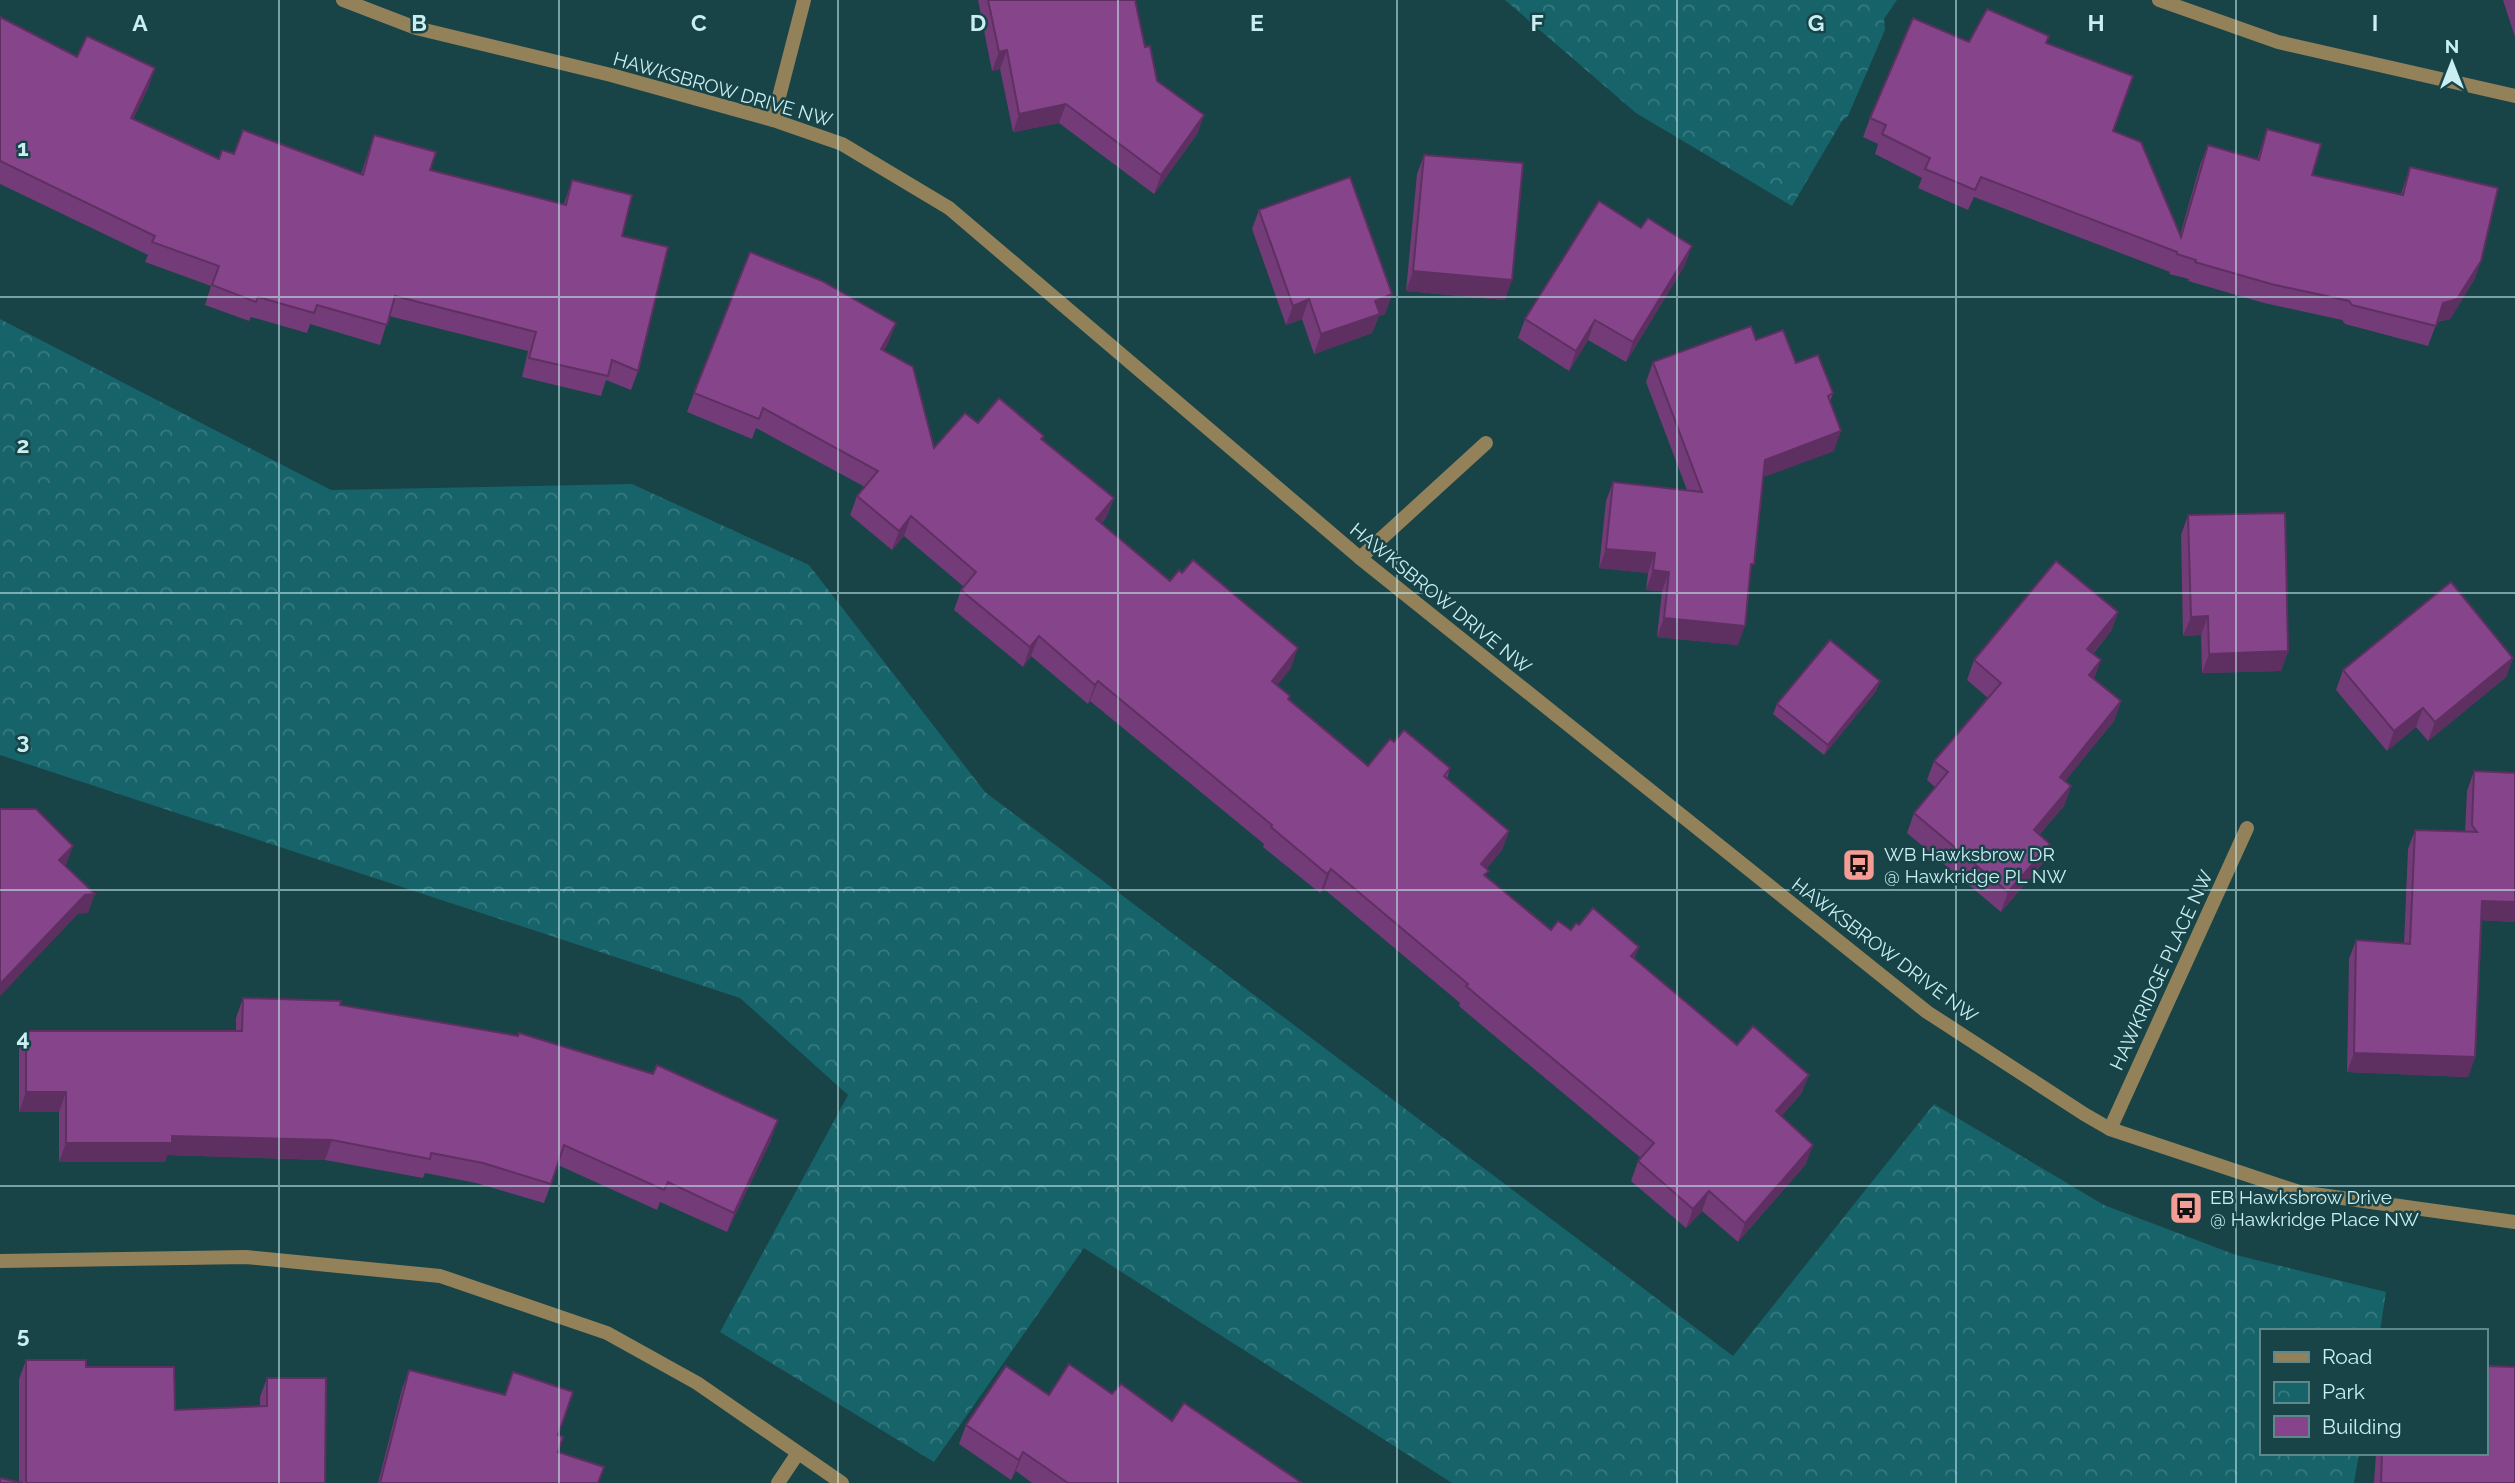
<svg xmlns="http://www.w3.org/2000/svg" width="2515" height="1483" font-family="Raleway,sans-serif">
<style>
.park{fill:url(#park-crowns)}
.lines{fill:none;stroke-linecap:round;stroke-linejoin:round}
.minor{stroke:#93815a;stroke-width:14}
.tertiary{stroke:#93815a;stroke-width:14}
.wall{fill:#733b78}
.shaded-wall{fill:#5e3061}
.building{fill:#86458b;stroke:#5e3061;stroke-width:2}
.grid{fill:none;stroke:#c9eff3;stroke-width:2;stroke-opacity:0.55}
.labels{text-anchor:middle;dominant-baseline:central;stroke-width:5;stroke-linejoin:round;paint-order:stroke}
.street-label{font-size:19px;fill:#c9eff3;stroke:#184347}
.poi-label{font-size:19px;fill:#c9eff3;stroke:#184347;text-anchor:start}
.grid-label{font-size:23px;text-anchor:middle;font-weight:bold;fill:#c9eff3;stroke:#184347;stroke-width:5;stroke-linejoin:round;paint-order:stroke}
</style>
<defs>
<pattern id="park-crowns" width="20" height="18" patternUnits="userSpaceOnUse" patternTransform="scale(1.75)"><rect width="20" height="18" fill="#17636a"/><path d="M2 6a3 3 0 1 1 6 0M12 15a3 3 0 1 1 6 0" fill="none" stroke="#377a80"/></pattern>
</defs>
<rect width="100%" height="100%" fill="#184347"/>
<g class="park">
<path d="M1505,0H1897L1884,19L1885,30L1848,116L1842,121L1792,206L1636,113Z"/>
<path d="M0,319L331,490L632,484L809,565L985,792L1733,1356L1934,1104L2104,1205L2236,1255L2386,1292L2380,1331H2261V1453H2359L2354,1483H1452L1084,1248L934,1462L720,1332L848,1095L740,998L0,755Z"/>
</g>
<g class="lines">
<g class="minor">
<path d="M2159,0L2278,42L2515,96"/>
<path d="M773,120L804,0"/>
<path d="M1360,558L1486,443"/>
<path d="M2110,1129L2247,828"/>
<path d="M0,1261L246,1257L440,1276L607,1333L697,1383L842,1483"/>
<path d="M778,1483L798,1453"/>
</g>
<path class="tertiary" d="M343,0L416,28L611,75L773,120L842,144L949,208L1360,558L1927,1012L2084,1114L2110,1129L2299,1192L2515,1222"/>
</g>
<g class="wall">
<path d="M978,0H1135L1145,47L1157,81L1204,115L1197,134L1154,194L1059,123L1013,132L1000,69L992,71Z"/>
<path d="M2503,0H2515V37Z"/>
<path d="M0,17L77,57L155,68L148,88L133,119L219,159L234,154L361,174L374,135L430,170L564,204L572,180L622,236L638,371L631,390L606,380L601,396L522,377L528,351L389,316L380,345L310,324L307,333L251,317L249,321L205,305L211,286L145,262L148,255L0,184Z"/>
<path d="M1969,42L2046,43L2113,131L2180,235L2200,165L2208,145L2257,160L2267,129L2312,175L2401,194L2410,167L2481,261L2474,280L2450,319L2437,322L2428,346L2345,324L2342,320L2264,303L2188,281L2189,279L2169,274L2170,272L1974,197L1968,210L1918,188L1922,178L1875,154L1878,144L1863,137L1870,118Z"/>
<path d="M1424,155L1505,300L1406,291L1417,174Z"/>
<path d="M1259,210L1392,294L1385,314L1379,316L1372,333L1314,354L1302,319L1286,325L1252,229Z"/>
<path d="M1685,265L1626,362L1588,340L1569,371L1518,338L1525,319Z"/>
<path d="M896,323L888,343L884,350L934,448L978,423L1042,441L1114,498L1106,518L1101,524L1170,581L1291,668L1277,685L1289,699L1368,766L1394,742L1450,768L1447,779L1509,831L1502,850L1486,869V877L1551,930H1571L1579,925L1639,947L1634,959L1737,1045L1809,1075L1801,1094L1781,1116L1806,1164L1738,1242L1702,1211L1686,1228L1631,1181L1638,1161L1641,1158L1479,1023L1459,1006L1460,1003L1324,889L1320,893L1263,847L1264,844L1090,701L1088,704L1031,656L1023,667L954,610L961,590L964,587L904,536L892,550L850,515L857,496L865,487L756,428L752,439L687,412L694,393Z"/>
<path d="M1756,340L1796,363L1833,393L1830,402L1834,451L1763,477L1750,576L1738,645L1657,637L1662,591L1646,590L1648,573L1599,568L1606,501L1613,482L1687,490L1646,382L1653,362Z"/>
<path d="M2188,515L2288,651L2281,671L2202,673L2201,635L2183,636L2181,535Z"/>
<path d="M2118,612L2111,631L2093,654L2094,680L2121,701L2114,721L2065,781L2071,786L2064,806L2039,835L2043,863L2001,912L1907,833L1914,813L1935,787L1927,780L1934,761L1988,698L1967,680L1974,660Z"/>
<path d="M2513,658L2506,677L2428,741L2416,727L2387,751L2336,690L2343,670Z"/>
<path d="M1880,681L1876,691L1824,755L1773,714L1777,704Z"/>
<path d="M2474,771L2515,773V922L2481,920L2475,1057L2468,1077L2347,1072L2349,959L2356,940L2404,944L2408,849L2415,830L2465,831L2467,791Z"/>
<path d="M243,998L340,1005L771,1140L727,1232L660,1202L657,1210L558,1165L544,1203L476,1183L425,1173L423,1178L325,1160L167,1155L165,1162H59V1112H19V1050L26,1031H236V1018Z"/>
<path d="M26,1360L86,1367L175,1410L260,1407V1397L267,1378L325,1483H0L19,1482V1379Z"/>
<path d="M409,1370L558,1435V1452L598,1483H378L402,1389Z"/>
<path d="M1112,1394L1172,1421L1302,1483H1032L1016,1471L1011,1480L959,1444L966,1425L1049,1395Z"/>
<path d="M2376,1453H2485L2515,1483H2374Z"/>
</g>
<g class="shaded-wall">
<path d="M1007,50L1000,69L992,71L999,52Z"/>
<path d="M155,68L148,88L124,138L131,118Z"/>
<path d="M1066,104L1059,123L1013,132L1019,114Z"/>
<path d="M1204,115L1197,134L1154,194L1161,175Z"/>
<path d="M1692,246L1685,265L1626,362L1633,342Z"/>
<path d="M2481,261L2474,280L2450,319L2435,322L2443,303Z"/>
<path d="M1413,271L1512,280L1505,300L1406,291Z"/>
<path d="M1392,294L1385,314L1379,316L1372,333L1314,354L1321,334L1375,301Z"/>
<path d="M1309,299L1302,319L1286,325L1293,306Z"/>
<path d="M1595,320L1588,340L1569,371L1576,351Z"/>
<path d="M896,323L888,343L874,368L881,349Z"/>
<path d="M1841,431L1834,451L1758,479L1765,460Z"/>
<path d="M1114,498L1106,518L1088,539L1096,519Z"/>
<path d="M911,516L904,536L892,550L899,531Z"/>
<path d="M1606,549L1655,553L1648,573L1599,568Z"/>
<path d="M1653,570L1669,572L1662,591L1646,590Z"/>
<path d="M2118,612L2111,631L2080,669L2087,649Z"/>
<path d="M2208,616L2201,635L2183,636L2191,617Z"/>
<path d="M1664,618L1745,626L1738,645L1657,637Z"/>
<path d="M1039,636L1031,656L1023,667L1030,647Z"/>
<path d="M1298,648L1291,668L1265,700L1272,681Z"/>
<path d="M2288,651L2281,671L2202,673L2209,654Z"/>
<path d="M2513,658L2506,677L2428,741L2435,722Z"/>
<path d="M2101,660L2094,680L2089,675Z"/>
<path d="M1098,681L1090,701L1088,704L1095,685Z"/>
<path d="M1880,681L1876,691L1824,755L1828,745Z"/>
<path d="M2121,701L2114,721L2053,796L2060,777Z"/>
<path d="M2423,708L2416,727L2387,751L2394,731Z"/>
<path d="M2071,786L2064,806L2026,849L2034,830Z"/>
<path d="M1509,831L1502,850L1474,884L1481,864Z"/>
<path d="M2050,844L2043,863L2001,912L2008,892Z"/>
<path d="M73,846L66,865L52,879L59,860Z"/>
<path d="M1331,869L1324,889L1320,893L1327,874Z"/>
<path d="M95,894L88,913L78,914L0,996V984L85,895Z"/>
<path d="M2482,901L2515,902V922L2475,920Z"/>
<path d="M1639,947L1631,967V956Z"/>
<path d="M2354,1053L2475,1057L2468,1077L2347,1072Z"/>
<path d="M1809,1075L1801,1094L1769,1131L1776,1111Z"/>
<path d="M26,1092H66L59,1112H19Z"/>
<path d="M778,1120L771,1140L727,1232L734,1213Z"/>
<path d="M172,1136L332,1140L325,1160L167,1155L165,1162H59L66,1143Z"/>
<path d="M1813,1145L1806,1164L1738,1242L1745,1223Z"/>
<path d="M1709,1191L1702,1211L1686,1228L1693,1209Z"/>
<path d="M1023,1452L1016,1471L1011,1480L1019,1460Z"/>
</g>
<g class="building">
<path d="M988,0H1135L1145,47L1150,46L1157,81L1204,115L1161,175L1066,104L1019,114L1007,50L999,52Z"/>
<path d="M1987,9L2049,36L2046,43L2133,76L2113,131L2141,142L2181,237L2208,145L2259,160L2267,129L2321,144L2312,175L2403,195L2410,167L2498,188L2481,261L2457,299L2443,303L2436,326L2352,305L2349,301L2271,284L2195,262L2196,260L2177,254V252L1981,177L1975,190L1925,169L1930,158L1882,134L1886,125L1870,118L1913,18L1969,42Z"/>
<path d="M0,17L77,57L87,36L155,68L131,118L219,159L222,150L234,154L243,130L363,175L374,135L436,152L430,170L566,205L572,180L632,195L622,236L668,247L638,371L612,360L608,376L529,358L536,332L395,296L387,325L317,305L314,313L258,297L256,302L212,285L219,266L152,242L155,236L0,161Z"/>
<path d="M1424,155L1523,163L1512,280L1413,271Z"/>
<path d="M1350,177L1392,294L1375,301L1380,314L1321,334L1309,299L1293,306L1259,210Z"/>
<path d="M1599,201L1641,228L1648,218L1692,246L1633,342L1595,320L1576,351L1525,319Z"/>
<path d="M750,252L822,281L896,323L881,349L913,367L934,448L965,413L978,423L999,398L1044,436L1041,439L1114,498L1096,519L1170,581L1179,570L1182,573L1193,560L1298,648L1272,681L1290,696L1288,699L1368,766L1390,739L1394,742L1404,730L1450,768L1444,776L1509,831L1481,864L1489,871L1484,875L1551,930L1558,921L1571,930L1576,923L1579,925L1593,908L1639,947L1631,956L1737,1045L1753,1026L1809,1075L1776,1111L1813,1145L1745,1223L1709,1191L1693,1209L1638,1161L1654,1143L1486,1003L1466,986L1468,984L1331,869L1327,874L1271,827L1272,825L1098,681L1095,685L1039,636L1030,647L961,590L976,572L911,516L899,531L857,496L878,471L763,408L759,419L694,393Z"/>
<path d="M1751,326L1756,340L1783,330L1796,363L1818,355L1833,393L1828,396L1841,431L1765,460L1754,564H1751L1745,626L1664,618L1669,572L1653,570L1655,553L1606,549L1613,482L1702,492L1653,362Z"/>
<path d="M2285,513L2288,651L2209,654L2208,616L2191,617L2188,515Z"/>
<path d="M2056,561L2118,612L2087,649L2101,660L2089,675L2121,701L2060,777L2071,786L2034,830L2050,844L2008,892L1914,813L1948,772L1934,761L2001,683L1974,660Z"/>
<path d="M2451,582L2513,658L2435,722L2423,708L2394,731L2343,670Z"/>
<path d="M1830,640L1880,681L1828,745L1777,704Z"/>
<path d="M2474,771L2515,773V902L2482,901L2475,1057L2354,1053L2356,940L2410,944L2415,830L2477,832L2472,825Z"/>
<path d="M0,809H36L73,846L59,860L95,894L85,895L0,984Z"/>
<path d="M243,998L341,1001L340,1005L518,1036L519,1033L653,1074L657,1065L778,1120L734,1213L668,1182L664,1190L564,1145L551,1184L483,1163L431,1153L430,1159L332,1140L172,1136V1143H66V1092H26V1031H242Z"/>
<path d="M26,1360H86V1367H174L175,1410L267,1406V1378H326L325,1483H26Z"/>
<path d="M1069,1364L1112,1394L1121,1384L1172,1421L1184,1403L1302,1483H1068L1023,1452L1019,1460L966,1425L1006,1366L1049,1395Z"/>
<path d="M2485,1366L2515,1367V1483H2381L2382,1453H2485Z"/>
<path d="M409,1370L505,1395L513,1372L573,1392L558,1435L563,1437L558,1452L604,1467L598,1483H380Z"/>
<path d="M0,1478L23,1483H0Z"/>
</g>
<path class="grid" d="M279,0V1483M559,0V1483M838,0V1483M1118,0V1483M1397,0V1483M1677,0V1483M1956,0V1483M2236,0V1483M0,297H2515M0,593H2515M0,890H2515M0,1186H2515"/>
<defs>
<symbol id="bus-square" viewBox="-11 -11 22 22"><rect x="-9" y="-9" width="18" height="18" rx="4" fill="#f59c95" stroke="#184347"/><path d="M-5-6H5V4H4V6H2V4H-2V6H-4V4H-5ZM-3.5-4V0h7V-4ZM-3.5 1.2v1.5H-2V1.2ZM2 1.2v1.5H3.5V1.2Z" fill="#111"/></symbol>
</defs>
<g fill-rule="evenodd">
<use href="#bus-square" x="1840" y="846" width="38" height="38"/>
<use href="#bus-square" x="2167" y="1189" width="38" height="38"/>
</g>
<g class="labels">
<g class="street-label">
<text transform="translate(723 89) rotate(16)">HAWKSBROW DRIVE NW</text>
<text transform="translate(1441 598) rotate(39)">HAWKSBROW DRIVE NW</text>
<text transform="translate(1885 950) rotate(37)">HAWKSBROW DRIVE NW</text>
<text transform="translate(2161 970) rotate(-65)">HAWKRIDGE PLACE NW</text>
</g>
<g class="poi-label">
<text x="1884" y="854">WB Hawksbrow DR<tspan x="1884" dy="22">@ Hawkridge PL NW</tspan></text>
<text x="2210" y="1197">EB Hawksbrow Drive<tspan x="2210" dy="22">@ Hawkridge Place NW</tspan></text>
</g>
</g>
<g class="grid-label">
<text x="140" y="31">A</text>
<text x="419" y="31">B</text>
<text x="699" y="31">C</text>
<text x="978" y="31">D</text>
<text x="1257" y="31">E</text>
<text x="1537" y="31">F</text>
<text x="1816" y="31">G</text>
<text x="2096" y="31">H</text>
<text x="2375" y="31">I</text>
<text x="23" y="156">1</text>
<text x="23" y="453">2</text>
<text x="23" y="749">3</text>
<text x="23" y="1046">4</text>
<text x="23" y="1343">5</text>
</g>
<rect x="2260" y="1329" width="228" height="126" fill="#184347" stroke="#5f888c" stroke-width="2"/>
<rect x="2274" y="1352" width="35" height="10" fill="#93815a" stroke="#5f888c" stroke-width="2"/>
<text x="2322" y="1364" font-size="21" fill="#c9eff3">Road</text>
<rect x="2274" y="1382" width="35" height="21" fill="url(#park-crowns)" stroke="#5f888c" stroke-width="2"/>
<text x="2322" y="1399" font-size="21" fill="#c9eff3">Park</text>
<rect x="2274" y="1416" width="35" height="21" fill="#86458b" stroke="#5f888c" stroke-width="2"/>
<text x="2322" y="1434" font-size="21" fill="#c9eff3">Building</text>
<g transform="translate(2452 63)" stroke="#184347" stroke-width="5" paint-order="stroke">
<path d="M0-5L12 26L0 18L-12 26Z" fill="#c9eff3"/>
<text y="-10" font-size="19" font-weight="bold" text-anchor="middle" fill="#c9eff3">N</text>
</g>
</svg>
